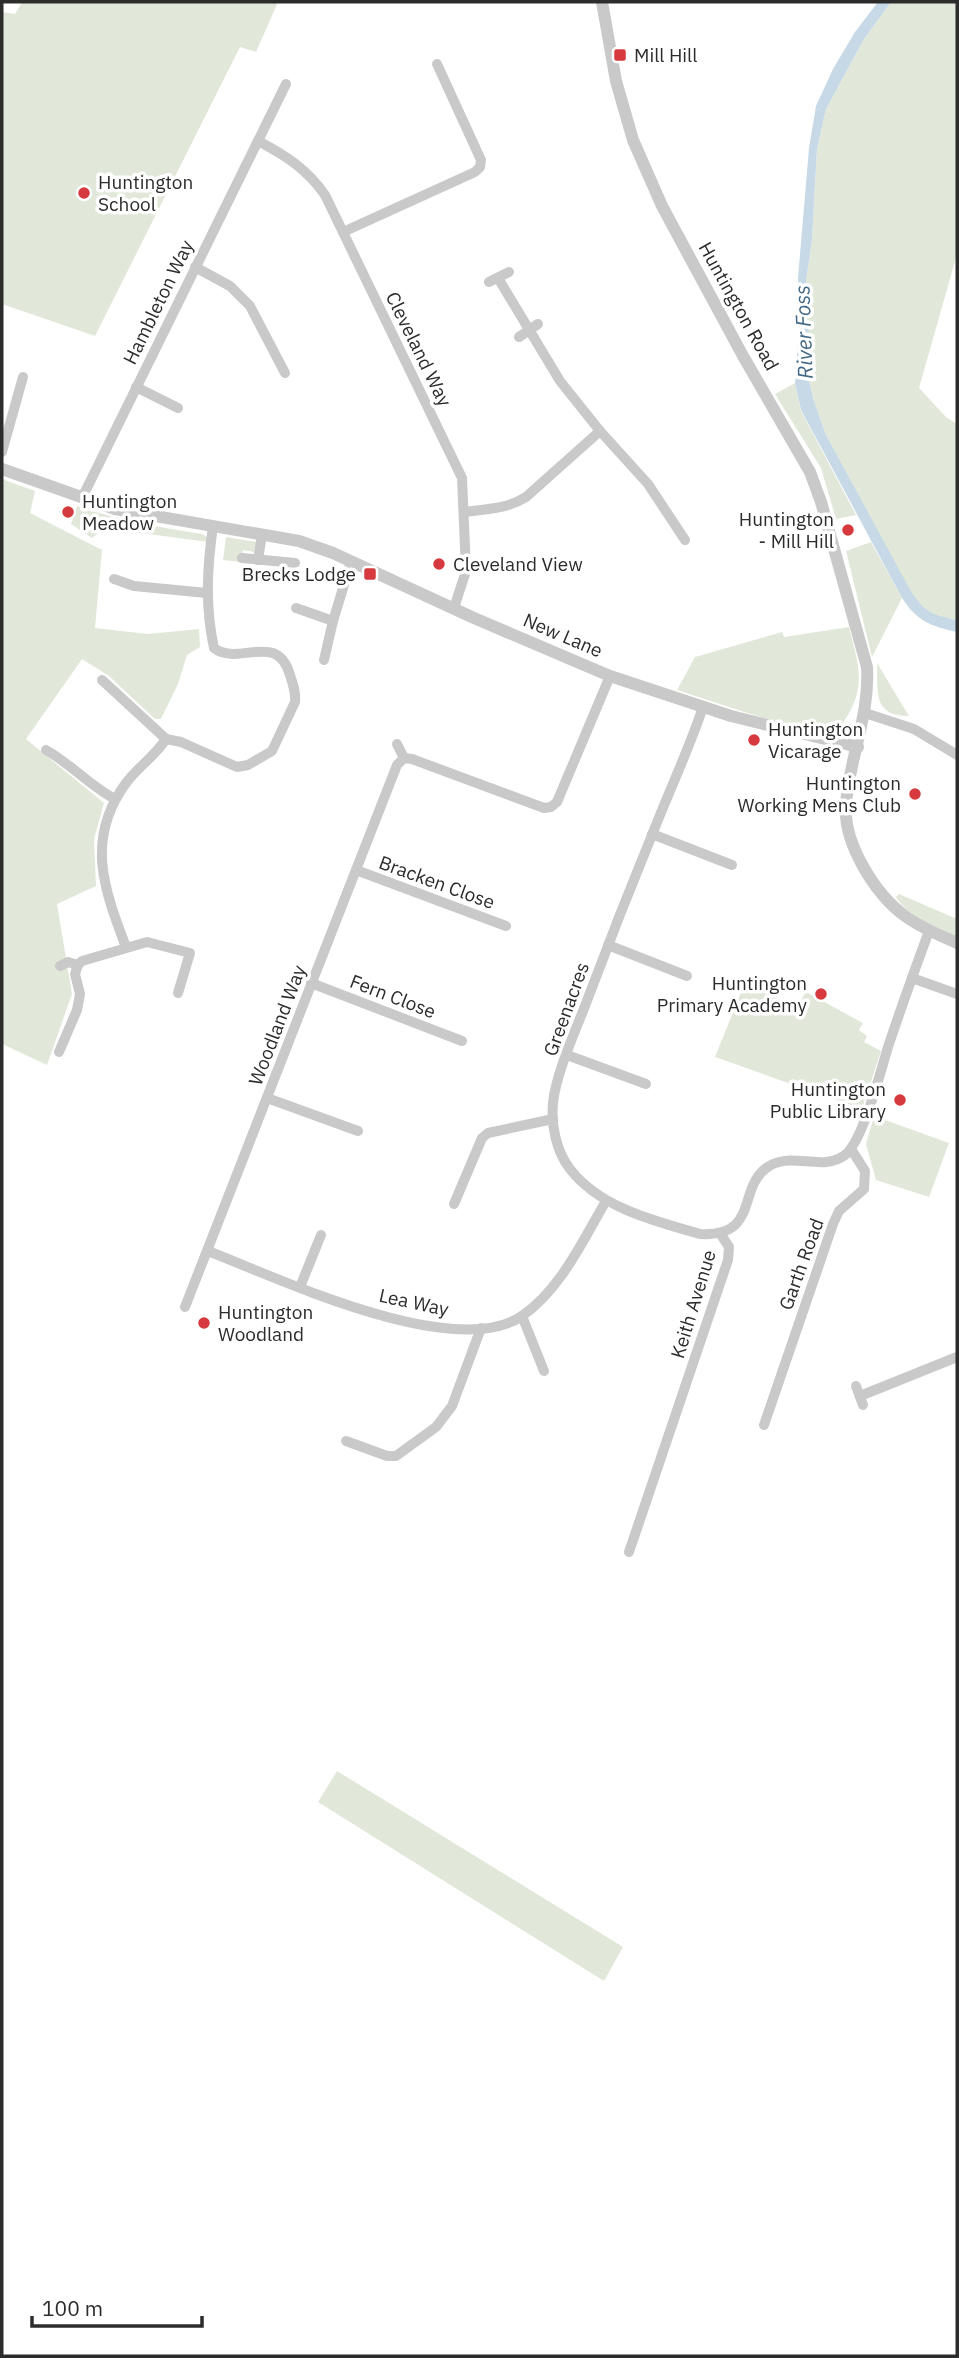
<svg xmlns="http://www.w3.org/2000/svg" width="959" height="2358" font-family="'IBM Plex Sans',sans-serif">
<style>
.green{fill:#e1e8da}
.water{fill:#c7d9e7}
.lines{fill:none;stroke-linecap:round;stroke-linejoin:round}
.minor{stroke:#c9c9c9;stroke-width:10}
.tertiary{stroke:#c9c9c9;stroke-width:12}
.poi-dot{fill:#d63a3e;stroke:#fff;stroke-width:2.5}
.labels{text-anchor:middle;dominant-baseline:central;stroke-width:7;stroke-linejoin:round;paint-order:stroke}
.poi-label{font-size:19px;fill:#2c2c2c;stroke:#fff;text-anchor:start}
.street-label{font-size:19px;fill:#2c2c2c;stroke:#fff}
.water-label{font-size:21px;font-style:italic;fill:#416886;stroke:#fff}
</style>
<rect width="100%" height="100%" fill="#fff"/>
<g class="green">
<path d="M22,2H278L256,52L240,47L95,336L2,304V12L15,14Z"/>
<path d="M891,2H957V254L919,388L946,417L957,424V620L933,616L918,607L826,435L814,401L807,373L809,330L806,281L812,240L817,149L826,109L864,39Z"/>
<path d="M795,383L801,411L856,515L836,519L821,468L775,394Z"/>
<path d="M2,479L35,491L30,513L102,550L95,628L148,634L199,629L200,647L187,655L178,684L161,719H155L109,676L82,659L26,739L104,803L94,839L96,886L57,904L72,994L47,1065L2,1044Z"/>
<path d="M77,506C118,520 159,527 202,534L207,537L208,542L104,528L92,538L71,524Z"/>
<path d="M226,537L256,542L254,552L243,550L241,562L223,560Z"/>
<path d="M871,542L902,598L872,657L846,551Z"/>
<path d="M849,627C857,660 867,683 848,715C844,721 840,729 834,732C819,739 700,697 677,690L695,657L782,632L784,637Z"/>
<path d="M877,663L909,716C872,716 878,691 877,663Z"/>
<path d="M899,894L957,919V937C937,928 908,917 896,897Z"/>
<path d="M746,980L794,1010L806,992L863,1023L859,1030L867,1036L864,1042L881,1051L862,1109L715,1057Z"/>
<path d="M874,1116L949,1143L929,1197L876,1180L866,1144Z"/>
<path d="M337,1771L623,1947L604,1981L318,1802Z"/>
</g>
<path class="water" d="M878,2H891L864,39L826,109L817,149L812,240L806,281L809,330L807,373L814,401L826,435L908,586C923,611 928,614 957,620V632C930,626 917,621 902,598L801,410L795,383L799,330L798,278L809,148L816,106L833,69L855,32Z"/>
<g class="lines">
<g class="minor">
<path d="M258,141C285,155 307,169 325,195L462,478L466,571L454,608"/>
<path d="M343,232L475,172L480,167L481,160L437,64"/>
<path d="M195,267L230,286L250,306L285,373"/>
<path d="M498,278L560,381L600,431L648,484L685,540"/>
<path d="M489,282L509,272"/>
<path d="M519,337L538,324"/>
<path d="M136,387L178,408"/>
<path d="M2,452L23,377"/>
<path d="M82,498L286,84"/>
<path d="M465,512C487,509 507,509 526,497L600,431"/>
<path d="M242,558L295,563"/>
<path d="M258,560L262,534"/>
<path d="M114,579L134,586L207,593"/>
<path d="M296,608L333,621"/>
<path d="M324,660L333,621L351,562"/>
<path d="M102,680L166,739"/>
<path d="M703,707C689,749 670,789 654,830C631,886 609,942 588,998C577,1028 556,1072 553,1103C551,1125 556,1151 570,1169C600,1208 655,1221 700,1234C758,1237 738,1191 765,1169C789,1149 821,1173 845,1155C863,1141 881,1070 888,1047C901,1008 915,969 929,931"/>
<path d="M865,713L914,729L957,755"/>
<path d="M166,739L181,742L237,767L248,765L272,751L295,702C296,692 293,684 290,675C277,630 239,667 214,648C205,607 207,568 213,526"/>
<path d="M397,744L404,758"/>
<path d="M46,750C71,764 90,786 115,799"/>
<path d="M652,834L732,865"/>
<path d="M356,870L506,926"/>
<path d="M608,945L687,976"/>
<path d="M126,947C104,889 85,839 126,783C138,767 155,756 166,739"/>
<path d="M60,966L68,962L78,965"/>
<path d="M912,978L957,994"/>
<path d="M311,983L462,1041"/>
<path d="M59,1052L77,1010L80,994L75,974L78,965L82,961L147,942L190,953L178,993"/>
<path d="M567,1055L646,1084"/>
<path d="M267,1098L358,1131"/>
<path d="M454,1204L482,1138L488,1133L553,1119"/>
<path d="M208,1251C278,1278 454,1362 522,1316C561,1289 583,1240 606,1201"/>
<path d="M300,1287L321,1235"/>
<path d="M185,1307L397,765L404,758L412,759L544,808L551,807L557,802L610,676"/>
<path d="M522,1316L544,1371"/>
<path d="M856,1386L863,1405"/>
<path d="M860,1396L957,1357"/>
<path d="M764,1425L833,1224L839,1211L864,1189L865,1171L851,1149"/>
<path d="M346,1441L387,1456H396L436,1427L452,1406L481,1328"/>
<path d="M629,1552L728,1260L729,1247L720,1233"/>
</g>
<g class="tertiary">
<path d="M602,2L616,81L633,140L662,206L743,356L810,472L821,502L867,667C870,716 849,758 846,805C843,843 875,894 905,916C921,928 939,935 957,943"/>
<path d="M2,469L115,509L299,541L333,553L474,618L610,676L731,716L858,747"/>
</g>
</g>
<g class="poi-dot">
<rect x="613" y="48" width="14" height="14" rx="3.5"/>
<circle cx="84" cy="193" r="7"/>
<circle cx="68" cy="512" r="7"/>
<circle cx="848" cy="530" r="7"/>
<circle cx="439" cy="564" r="7"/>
<rect x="363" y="567" width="14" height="14" rx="3.5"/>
<circle cx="754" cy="740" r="7"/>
<circle cx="915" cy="794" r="7"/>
<circle cx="821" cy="994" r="7"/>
<circle cx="900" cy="1100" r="7"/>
<circle cx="204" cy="1323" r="7"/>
</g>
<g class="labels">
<g class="poi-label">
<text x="634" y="55">Mill Hill</text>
<text x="98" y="182">Huntington<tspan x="98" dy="22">School</tspan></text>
<text x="82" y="501">Huntington<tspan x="82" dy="22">Meadow</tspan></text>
<text x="834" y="519" text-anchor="end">Huntington<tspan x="834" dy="22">- Mill Hill</tspan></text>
<text x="453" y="564">Cleveland View</text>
<text x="356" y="574" text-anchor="end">Brecks Lodge</text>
<text x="768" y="729">Huntington<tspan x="768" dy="22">Vicarage</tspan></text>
<text x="901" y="783" text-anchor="end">Huntington<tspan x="901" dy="22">Working Mens Club</tspan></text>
<text x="807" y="983" text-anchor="end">Huntington<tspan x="807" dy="22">Primary Academy</tspan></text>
<text x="886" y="1089" text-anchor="end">Huntington<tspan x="886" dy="22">Public Library</tspan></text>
<text x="218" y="1312">Huntington<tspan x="218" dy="22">Woodland</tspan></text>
</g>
<g class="street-label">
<text transform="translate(158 302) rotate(-64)">Hambleton Way</text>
<text transform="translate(739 306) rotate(61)">Huntington Road</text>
<text transform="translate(419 349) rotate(64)">Cleveland Way</text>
<text transform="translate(563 635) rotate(23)">New Lane</text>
<text transform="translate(437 882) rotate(20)">Bracken Close</text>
<text transform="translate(393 996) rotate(21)">Fern Close</text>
<text transform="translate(566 1009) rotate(-70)">Greenacres</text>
<text transform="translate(277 1025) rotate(-69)">Woodland Way</text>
<text transform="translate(801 1264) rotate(-70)">Garth Road</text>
<text transform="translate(414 1302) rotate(12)">Lea Way</text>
<text transform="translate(693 1304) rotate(-73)">Keith Avenue</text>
</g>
<g class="water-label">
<text transform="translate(803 332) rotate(-92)">River Foss</text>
</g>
</g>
<rect width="959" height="2358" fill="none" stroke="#2c2c2c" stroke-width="7"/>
<path d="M32 2316v10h170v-10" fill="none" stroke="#2c2c2c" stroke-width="3.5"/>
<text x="42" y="2316" font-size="21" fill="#2c2c2c" stroke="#ffffff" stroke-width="5" paint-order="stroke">100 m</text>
</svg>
